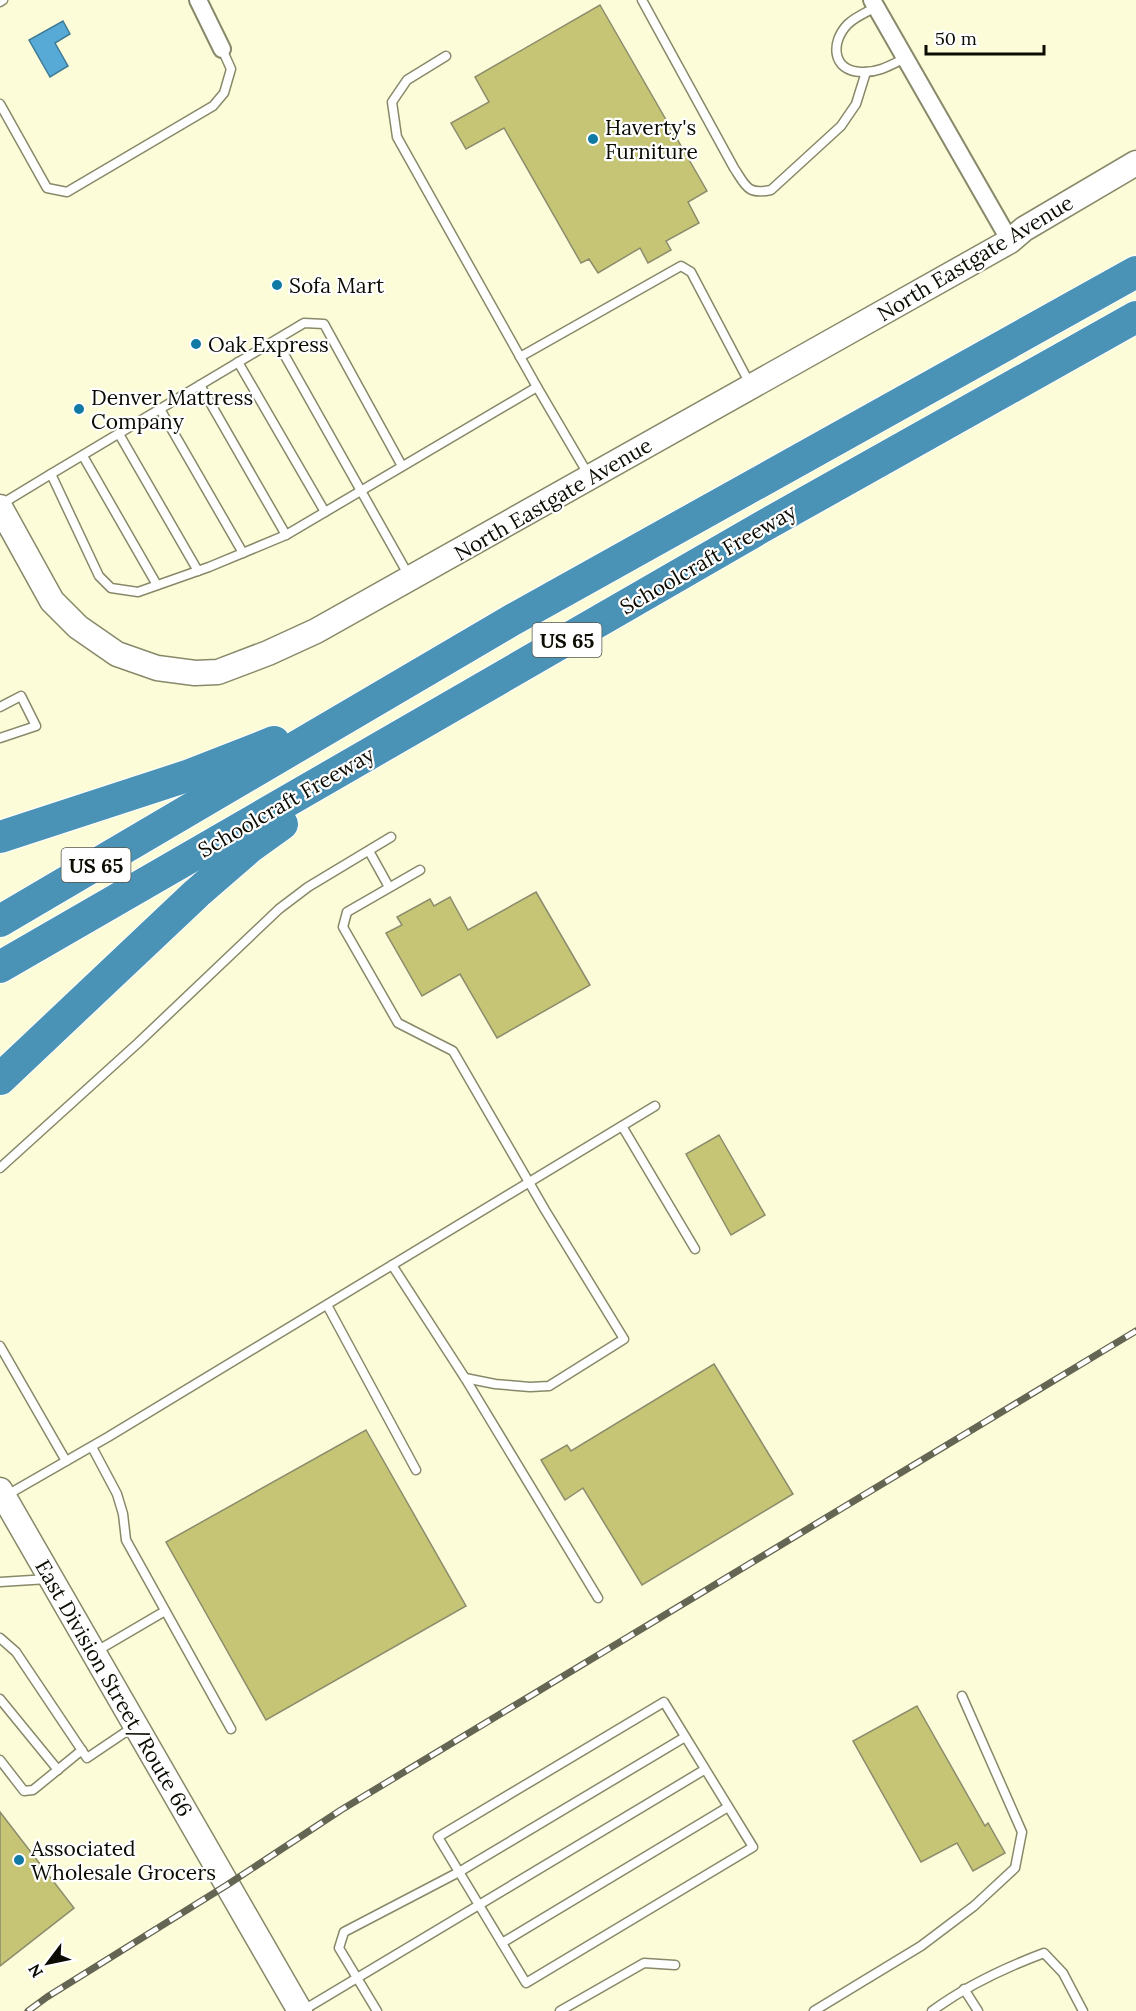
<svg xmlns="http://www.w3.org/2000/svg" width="1136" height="2011" font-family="Lora,serif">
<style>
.water{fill:#56aad5;stroke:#407b96;stroke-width:1.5}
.building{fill:#c5c575;stroke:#8c8c6d;stroke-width:1.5}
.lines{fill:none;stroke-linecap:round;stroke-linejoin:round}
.lane-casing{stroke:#888969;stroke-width:11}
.street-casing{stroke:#888969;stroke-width:20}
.secondary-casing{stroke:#888969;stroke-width:27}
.highway-casing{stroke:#fff;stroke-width:34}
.lane{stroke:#fff;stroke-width:8}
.street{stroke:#fff;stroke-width:16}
.secondary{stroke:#fff;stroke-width:24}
.highway{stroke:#4a93b7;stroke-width:32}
.rail-casing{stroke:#656553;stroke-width:7}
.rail{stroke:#fff;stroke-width:4.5;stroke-dasharray:14;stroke-linecap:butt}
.poi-dot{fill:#1079a4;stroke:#fff;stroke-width:2}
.labels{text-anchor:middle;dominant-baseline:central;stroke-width:4.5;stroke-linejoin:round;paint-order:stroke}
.shield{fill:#fff;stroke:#55554f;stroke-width:1.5}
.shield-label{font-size:20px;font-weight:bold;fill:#0c0c03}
.poi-label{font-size:21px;fill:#0c0c03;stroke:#fff;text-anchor:start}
.street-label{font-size:21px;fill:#0c0c03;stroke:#fff}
</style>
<rect width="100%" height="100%" fill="#fcfcd9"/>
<path class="water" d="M63,21L70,34L55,43L68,66L50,77L29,40Z"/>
<g class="building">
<path d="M600,5L707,191L688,202L699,223L666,241L671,250L648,263L640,248L598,273L589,259L581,263L504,128L466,149L451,123L489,102L475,77Z"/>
<path d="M536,892L590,985L497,1038L460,974L422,996L386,933L402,925L397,917L430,899L434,906L450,897L468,930Z"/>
<path d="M719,1135L765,1215L731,1235L686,1154Z"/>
<path d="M714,1364L793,1494L642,1585L583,1488L565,1500L541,1460L567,1445L571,1451Z"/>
<path d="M366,1430L466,1606L266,1720L166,1542Z"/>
<path d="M917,1706L985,1826L988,1823L1005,1853L973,1871L957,1843L921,1862L853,1741Z"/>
<path d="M0,1812L74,1908L0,1966Z"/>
</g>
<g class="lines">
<defs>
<g id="lane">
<path d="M642,0L734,168C746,186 747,195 771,190L841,126L856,104L866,72"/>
<path d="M0,2L3,0"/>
<path d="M876,7C867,12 855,17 848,24C830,42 832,71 861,72C878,73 891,65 905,58"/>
<path d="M446,56L407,80L392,102L397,137L537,387L588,474"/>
<path d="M0,104L47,188L67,192L213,106L224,93L231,69L222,49"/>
<path d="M276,340L409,576"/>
<path d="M520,357L681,266L691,272L750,384"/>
<path d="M238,362L325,512"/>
<path d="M200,385L286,535"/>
<path d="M160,409L243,553"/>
<path d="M119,434L198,571"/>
<path d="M83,456L157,585"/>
<path d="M51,474L304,323L324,324L402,466"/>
<path d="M0,505L51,474L99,576L111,588L138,592L209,567L286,535L537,387"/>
<path d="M0,707L21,696L36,726L0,738"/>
<path d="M369,851L389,887"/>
<path d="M420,870L347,912L343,927L398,1023L453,1051L545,1210L624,1339L549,1386L530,1387L495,1384L465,1378"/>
<path d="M622,1126L695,1249"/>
<path d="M0,1168L138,1043L279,909L308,887L391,837"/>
<path d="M392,1265L465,1378L598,1598"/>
<path d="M327,1305L416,1470"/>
<path d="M0,1346L66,1461"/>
<path d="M92,1447L117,1494L123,1514L126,1540L231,1729"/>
<path d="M7,1495L108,1437L655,1106"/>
<path d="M0,1582L48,1579"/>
<path d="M0,1638L16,1652L87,1758L133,1727"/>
<path d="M95,1652L165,1611"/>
<path d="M0,1699L58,1770"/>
<path d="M664,1702L753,1847L526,1983L438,1837Z"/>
<path d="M0,1760L24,1791L33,1790L82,1750"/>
<path d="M502,1943L728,1807"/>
<path d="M964,1989L978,2011"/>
<path d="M302,2011L704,1770"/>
<path d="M377,2011L339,1948L344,1932L459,1872L685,1737"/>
<path d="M560,2011L644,1963L675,1965"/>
<path d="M814,2011L921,1946L974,1906L1015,1868L1022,1832L962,1696"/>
<path d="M932,2011C966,1986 1004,1968 1044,1953L1063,1973L1083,2011"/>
</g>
<g id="street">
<path d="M198,0L222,49"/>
<path d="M872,0L1010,241"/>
</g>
<g id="secondary">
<path d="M0,507L52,601L78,627L117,654L157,668L195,673L218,672L268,653L316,631L1010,241L1024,229L1136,163"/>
<path d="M0,1490L300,2011"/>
</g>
<g id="highway">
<path d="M0,837L190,775L274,742"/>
<path d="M0,921L512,620L1136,272"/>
<path d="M0,967L760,528L1136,317"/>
<path d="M0,1079L197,893L250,847L282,824"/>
</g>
</defs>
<use href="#lane" class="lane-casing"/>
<use href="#street" class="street-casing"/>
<use href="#secondary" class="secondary-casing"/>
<use href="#highway" class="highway-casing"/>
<use href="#lane" class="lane"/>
<use href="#street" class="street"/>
<use href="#secondary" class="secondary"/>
<use href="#highway" class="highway"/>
<defs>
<path id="rail" d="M28,2011L47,1997L227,1885L341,1810L1136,1331"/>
</defs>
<use href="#rail" class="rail-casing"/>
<use href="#rail" class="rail"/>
</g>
<g class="poi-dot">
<circle cx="593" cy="139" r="6"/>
<circle cx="277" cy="285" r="6"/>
<circle cx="196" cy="344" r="6"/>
<circle cx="79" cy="409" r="6"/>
<circle cx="19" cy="1860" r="6"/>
</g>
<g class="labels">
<g class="shield">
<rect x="532.5" y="623" width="69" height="34" rx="4.5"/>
<rect x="61.5" y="848" width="69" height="34" rx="4.5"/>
</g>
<g class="shield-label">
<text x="567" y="640">US 65</text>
<text x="96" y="865">US 65</text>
</g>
<g class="poi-label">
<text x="605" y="127">Haverty's<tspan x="605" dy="24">Furniture</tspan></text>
<text x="289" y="285">Sofa Mart</text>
<text x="208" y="344">Oak Express</text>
<text x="91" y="397">Denver Mattress<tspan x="91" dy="24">Company</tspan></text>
<text x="31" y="1848">Associated<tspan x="31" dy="24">Wholesale Grocers</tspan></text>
</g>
<g class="street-label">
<text transform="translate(975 258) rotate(-31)">North Eastgate Avenue</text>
<text transform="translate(553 499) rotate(-30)">North Eastgate Avenue</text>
<text transform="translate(708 559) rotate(-30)">Schoolcraft Freeway</text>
<text transform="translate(286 802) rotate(-30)">Schoolcraft Freeway</text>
<text transform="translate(114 1688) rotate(60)">East Division Street/Route 66</text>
</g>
</g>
<g transform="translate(48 1963) rotate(238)" stroke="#ffffff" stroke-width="4.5" paint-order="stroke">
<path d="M0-4.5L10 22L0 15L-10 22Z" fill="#0c0c03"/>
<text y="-9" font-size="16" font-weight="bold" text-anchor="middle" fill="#0c0c03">N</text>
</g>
<path d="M926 45v9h118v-9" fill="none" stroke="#0c0c03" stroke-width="3"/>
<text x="935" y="45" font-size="18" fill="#0c0c03" stroke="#ffffff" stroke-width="4.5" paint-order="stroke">50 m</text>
</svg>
